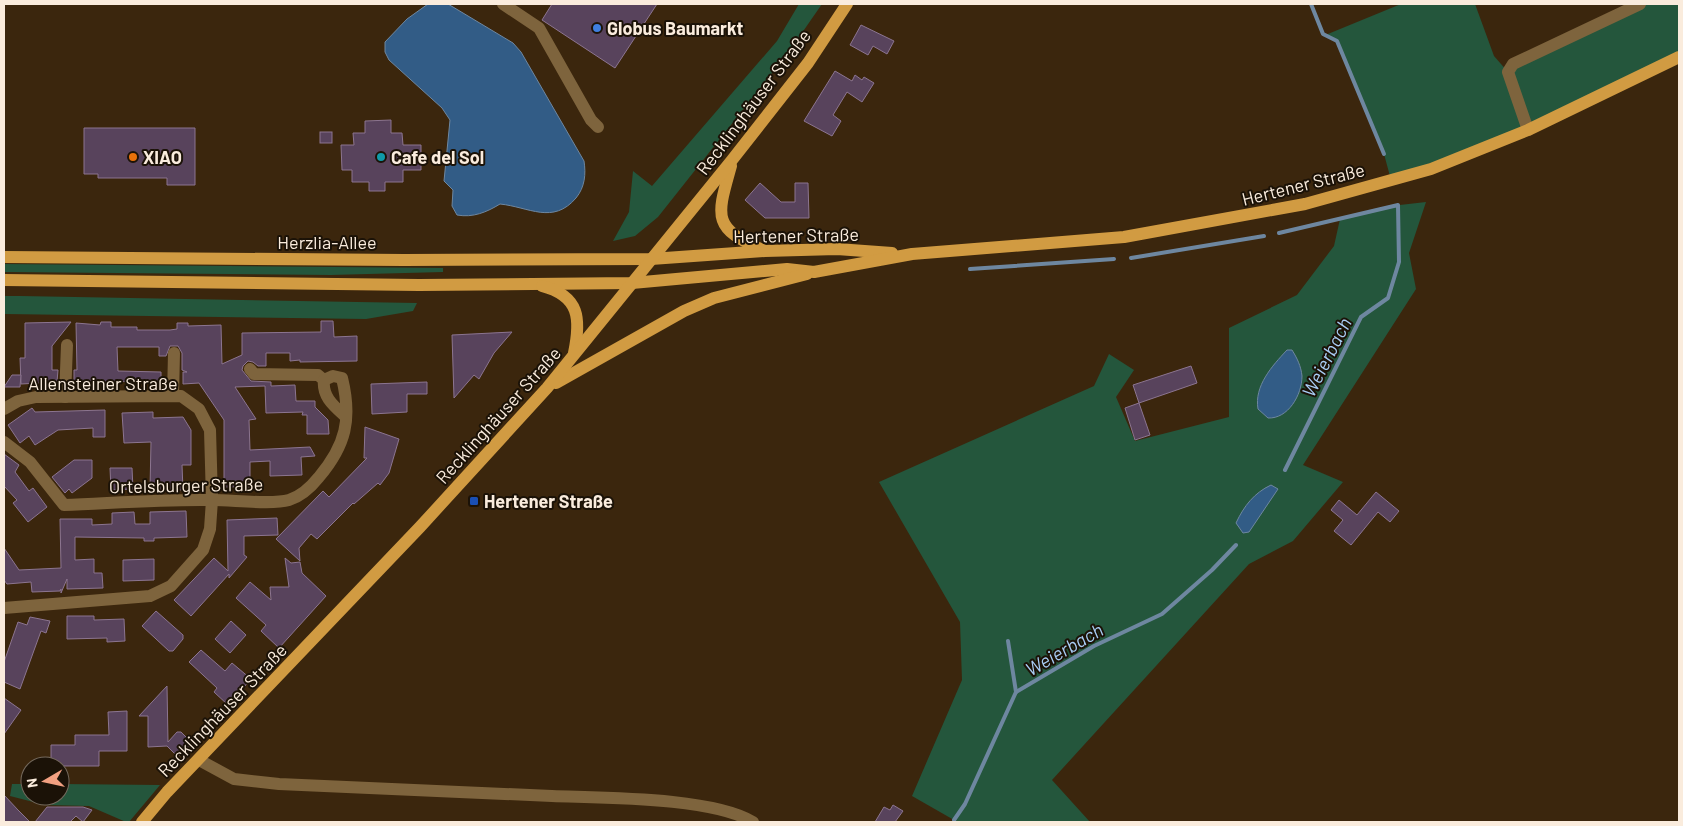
<svg xmlns="http://www.w3.org/2000/svg" width="1683" height="826" font-family="Barlow,sans-serif">
<style>
.green{fill:#24563c}
.water{fill:#325c86;stroke:#6e87a0}
.lines{fill:none;stroke-linecap:round;stroke-linejoin:round}
.stream{stroke:#6e87a0;stroke-width:4}
.building{fill:#58435c;stroke:#8c7590}
.minor{stroke:#7e643d;stroke-width:12}
.major{stroke:#d19b42;stroke-width:12}
.shop-dot{fill:#3f7fe0;stroke:#1b1207;stroke-width:2}
.food-dot{fill:#e8710a;stroke:#1b1207;stroke-width:2}
.culture-dot{fill:#0f9aa8;stroke:#1b1207;stroke-width:2}
.transit-dot{fill:#1a4fb4;stroke:#1b1207;stroke-width:2}
.labels{text-anchor:middle;dominant-baseline:central;stroke-width:4;stroke-linejoin:round;paint-order:stroke}
.poi-label{font-size:18px;font-weight:bold;fill:#faecdd;stroke:#1b1207;text-anchor:start}
.street-label{font-size:18px;fill:#faecdd;stroke:#1b1207}
.water-label{font-size:19px;font-style:italic;fill:#a9cdf5;stroke:#1b1207}
</style>
<rect width="100%" height="100%" fill="#3b260d"/>
<g class="green">
<path d="M799,4H822L788,53L658,217L635,236L613,241L629,212L633,171L652,186L777,41Z"/>
<path d="M1401,4H1475L1494,56L1508,72L1637,4H1679V57L1528,130L1391,180L1384,154L1337,41L1323,36Z"/>
<path d="M1426,202L1409,253L1416,289L1303,465L1343,482L1293,541L1249,564L1052,780L1090,822H952L954,820L912,796L962,680L960,622L879,482L1094,386L1109,354L1134,370L1116,397L1135,441L1229,417V328L1297,295L1334,246L1340,219L1391,206Z"/>
<path d="M4,264L443,268V272L331,275L4,272Z"/>
<path d="M4,296H20L417,303L413,311L366,319L4,314Z"/>
<path d="M12,784H30V796H60V784L160,785L129,822H126L89,806L45,805L10,796Z"/>
</g>
<g class="water">
<path d="M428,4H448L513,43L521,52L584,161C586,174 585,187 576,198C553,225 529,207 500,204C487,212 473,218 457,215L452,206L453,190L444,181L450,120L442,108L389,60L385,52V42L407,19Z"/>
<path d="M1287,350H1292C1297,358 1301,366 1302,376C1302,395 1288,419 1268,418L1258,409C1254,386 1272,366 1287,350Z"/>
<path d="M1271,485L1278,489L1249,532L1243,533L1236,523C1244,506 1254,493 1271,485Z"/>
</g>
<g class="lines">
<g class="stream">
<path d="M1311,4L1323,34L1337,41L1384,154"/>
<path d="M1279,233L1398,205L1399,262L1388,298L1361,317L1285,470"/>
<path d="M1131,258L1264,236"/>
<path d="M970,269L1114,259"/>
<path d="M1008,641L1016,692"/>
<path d="M954,820L965,804L1016,692L1094,646L1162,614L1212,570L1236,545"/>
</g>
</g>
<g class="building">
<path d="M552,4H657L615,68L542,20Z"/>
<path d="M861,25L894,41L887,54L873,46L868,55L850,45Z"/>
<path d="M835,71L852,81L855,75L862,80L864,77L874,83L862,102L847,92L833,115L841,121L832,136L804,121Z"/>
<path d="M391,120V133H402L403,145H421V170H403V182H385V191H369V182H352V170H342L341,145H354L353,133H365V121Z"/>
<path d="M84,128H195V185H167V178H98V174H84Z"/>
<rect x="320" y="132" width="12" height="11"/>
<path d="M760,183L781,202H795V183H808L809,218H765L745,200Z"/>
<path d="M321,321H333L334,337L357,336V361L300,362V360L290,361V353H266V366H258L253,362L248,361L243,366L242,370L251,381L271,382V386L295,385L296,401H315V407L328,420L329,434H307V415H302L303,412L266,413L265,386L235,387L256,419L249,420L250,450L310,447L315,456L301,457L302,475L270,476V461L250,462V487H224V420L199,383L183,384V372H187L182,370V353L178,346H170L166,356H159V347H117L118,371L161,372V382L74,381V370H77L76,323L100,325L101,322H111V327H137V330H170L177,329V323H188V326L221,325L222,364L242,355V333L321,332Z"/>
<path d="M71,322L52,346V370H58L57,382L21,384L20,358H25V323Z"/>
<path d="M512,332L494,353L479,379L474,375L454,398L452,335Z"/>
<path d="M1191,366L1197,383L1139,403L1133,385Z"/>
<path d="M12,375H21L20,387H4Z"/>
<path d="M427,382V394H407V412L372,414L371,384Z"/>
<path d="M1139,403L1150,435L1135,440L1125,408Z"/>
<path d="M32,408L35,412L105,410V437H93V428L58,430L35,445L29,436L20,443L8,425Z"/>
<path d="M153,412V418L183,417L191,430V465H182L183,490L150,489L151,442L124,443L122,413Z"/>
<path d="M365,427L399,439L389,473L380,485L378,483L354,504L353,503L317,539L311,534L299,548L300,561L276,539L323,491L329,497L367,458H364Z"/>
<path d="M4,454L19,465L15,472L29,491L33,488L47,507L28,522L13,503L17,500L4,486Z"/>
<path d="M74,460H92V478L72,493L69,489L65,493L52,477Z"/>
<path d="M110,468H132L133,489L111,490Z"/>
<path d="M1376,492L1399,511L1390,522L1378,512L1351,545L1334,531L1343,520L1331,510L1339,500L1357,515Z"/>
<path d="M186,511L187,537L154,538V541H144V538L75,537V560L94,559V573H102L103,588L67,589V579L61,593V589L60,591L32,592L31,582L7,584L4,580V548L19,570L61,568L60,519H92V525L112,524V513L134,512L135,524H150V512Z"/>
<path d="M277,518L278,535L244,536V555L247,557L229,578V574L191,616L174,600L214,558L228,571L227,520Z"/>
<path d="M285,558L291,563L300,562L302,573L326,596L279,648L261,631L266,625L236,598L250,582L271,600L270,587H289Z"/>
<path d="M154,559V580L123,581V560Z"/>
<path d="M156,611L183,635V639L173,651H169L142,626Z"/>
<path d="M67,616H94V620L124,619L125,641L107,642V638L67,639Z"/>
<path d="M30,617L50,621L46,633L41,631L20,689L4,682V662L18,622L27,625Z"/>
<path d="M231,621L246,635L230,653L215,639Z"/>
<path d="M201,650L225,671L232,663L251,679L228,705L214,692L217,688L189,662Z"/>
<path d="M167,686L168,742L177,732H181L192,743L178,757L167,746L148,747V716H139Z"/>
<path d="M4,698L21,710L4,734Z"/>
<path d="M127,711V751H99V766H51V745H75V735H109L108,712Z"/>
<path d="M4,795L18,810L30,822H4Z"/>
<path d="M893,805L903,811L895,822H875L884,807L890,810Z"/>
<path d="M47,807H83L92,810L83,822L76,816L70,822H35Z"/>
</g>
<g class="lines">
<g class="minor">
<path d="M503,4L539,28L591,120L598,127"/>
<path d="M1528,130L1508,72L1513,64L1640,4"/>
<path d="M250,369L254,374L318,375L324,380"/>
<path d="M173,396L174,353"/>
<path d="M65,397L67,345"/>
<path d="M4,409L18,401L36,397L181,396L199,409L210,430L212,500L210,529L203,550L171,586L150,596L4,608"/>
<path d="M4,442L30,462L64,505C114,503 164,499 213,500C233,500 272,505 289,500C302,496 311,487 319,477C346,445 352,419 342,378L333,376L324,380C322,397 334,406 346,417"/>
<path d="M199,760L234,779L279,784C370,788 461,792 552,796C603,798 712,797 753,822"/>
</g>
<g class="major">
<path d="M731,166C717,216 711,228 763,250"/>
<path d="M4,257L404,260L651,259L765,251L837,249L892,253"/>
<path d="M4,280L419,285L632,283L787,269L814,272L912,254L1124,237L1305,204L1431,169L1528,130L1679,57"/>
<path d="M542,286C580,296 581,319 574,353"/>
<path d="M556,383L684,311L714,298L807,274"/>
<path d="M142,822L167,792L420,527L547,388L732,160L808,63L847,4"/>
</g>
</g>
<circle class="shop-dot" cx="597" cy="28" r="5"/>
<circle class="food-dot" cx="133" cy="157" r="5"/>
<circle class="culture-dot" cx="381" cy="157" r="5"/>
<rect class="transit-dot" x="469" y="496" width="10" height="10" rx="2.5"/>
<g class="labels">
<g class="poi-label">
<text x="607" y="28">Globus Baumarkt</text>
<text x="143" y="157">XIAO</text>
<text x="391" y="157">Cafe del Sol</text>
<text x="484" y="501">Hertener Straße</text>
</g>
<g class="street-label">
<text transform="translate(753 102) rotate(-53)">Recklinghäuser Straße</text>
<text transform="translate(1303 184) rotate(-14)">Hertener Straße</text>
<text transform="translate(796 235) rotate(-1)">Hertener Straße</text>
<text x="327" y="242">Herzlia-Allee</text>
<text x="103" y="383">Allensteiner Straße</text>
<text transform="translate(498 415) rotate(-48)">Recklinghäuser Straße</text>
<text transform="translate(186 485) rotate(-1)">Ortelsburger Straße</text>
<text transform="translate(222 710) rotate(-46)">Recklinghäuser Straße</text>
</g>
<g class="water-label">
<text transform="translate(1326 357) rotate(-63)">Weierbach</text>
<text transform="translate(1064 649) rotate(-30)">Weierbach</text>
</g>
</g>
<rect width="1683" height="826" fill="none" stroke="#faecdd" stroke-width="10"/>
<g transform="translate(45 781) rotate(261)"><circle r="24" fill="#1b1207" stroke="#74695d"/>
<path d="M0-4L9 19L0 12L-9 19Z" fill="#f2a081"/>
<text y="-8" font-size="14" font-weight="bold" text-anchor="middle" fill="#faecdd">N</text>
</g>
</svg>
